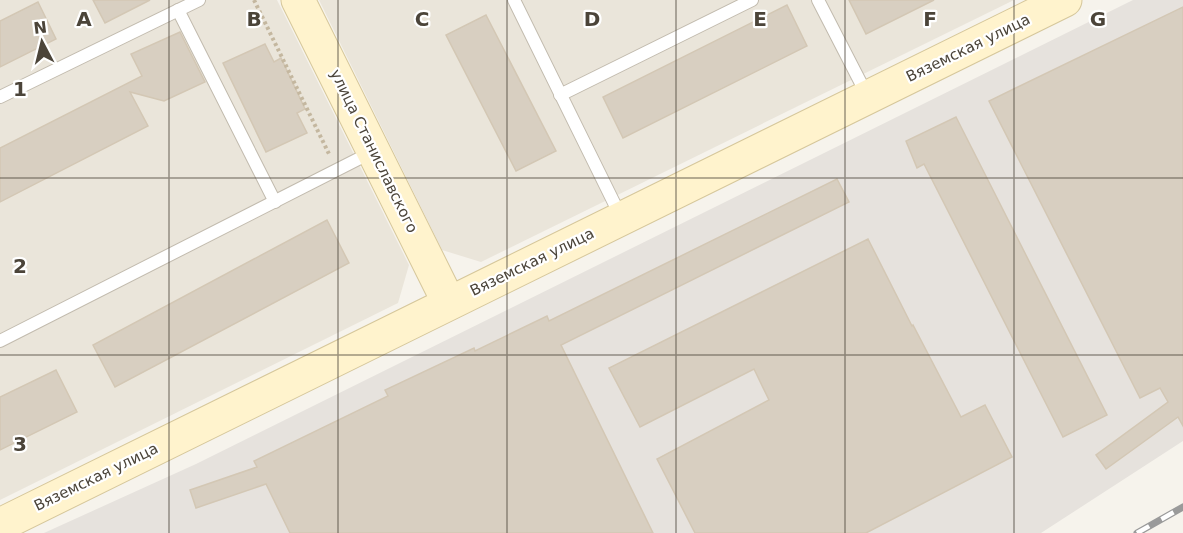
<svg xmlns="http://www.w3.org/2000/svg" width="1183" height="533" font-family="'DejaVu Sans',sans-serif">
<style>
.residential{fill:#eae5da}
.industrial{fill:#e6e2dd}
.building{fill:#d8cfc1;stroke:#d3c7b4;stroke-width:1.5}
.lines{fill:none;stroke-linecap:round;stroke-linejoin:round}
.lane-casing{stroke:#c2bbae;stroke-width:14}
.secondary-casing{stroke:#d6c79b;stroke-width:35}
.path{stroke:#c4b79f;stroke-width:4;stroke-dasharray:3 3;stroke-linecap:butt}
.lane{stroke:#fff;stroke-width:12}
.secondary{stroke:#fff3cd;stroke-width:33}
.rail-casing{stroke:#9a9a9a;stroke-width:7}
.rail{stroke:#fff;stroke-width:4.5;stroke-dasharray:14;stroke-linecap:butt}
.grid{fill:none;stroke:#4b4439;stroke-width:1.5;stroke-opacity:0.55}
.labels{text-anchor:middle;dominant-baseline:central;stroke-width:4.5;stroke-linejoin:round;paint-order:stroke}
.street-label{font-size:15px;fill:#4b4439;stroke:#fff}
.grid-label{font-size:20px;text-anchor:middle;font-weight:bold;fill:#4b4439;stroke:#fff;stroke-width:4.5;stroke-linejoin:round;paint-order:stroke}
</style>
<rect width="100%" height="100%" fill="#f6f3ec"/>
<g class="residential">
<path d="M0,0H277L409,265L398,303L0,500Z"/>
<path d="M319,0H1014L481,262L442,250Z"/>
</g>
<path class="industrial" d="M1133,0H1183V441L1041,533H44L196,464Z"/>
<g class="building">
<path d="M93,0H150L105,23Z"/>
<path d="M849,0H934L866,34Z"/>
<path d="M38,2L56,39L0,67V21Z"/>
<path d="M787,5L807,46L623,138L603,97Z"/>
<path d="M1183,7V426L1178,417L1106,469L1096,455L1168,402L1160,388L1140,398L989,101Z"/>
<path d="M486,15L556,151L516,171L446,35Z"/>
<path d="M180,32L205,82L164,101L130,92L148,126L0,202V148L142,76L131,54Z"/>
<path d="M265,44L274,62L281,58L305,109L297,113L307,133L266,152L223,63Z"/>
<path d="M956,117L1107,415L1063,437L924,164L917,168L906,141Z"/>
<path d="M837,179L849,202L561,345L653,533H290L266,484L196,508L190,490L257,467L254,461L388,396L385,390L474,348L475,351L547,316L549,321Z"/>
<path d="M327,220L349,263L115,387L93,345Z"/>
<path d="M868,239L912,326L913,325L961,417L985,405L1012,457L866,533H695L657,459L769,400L754,369L640,427L609,368Z"/>
<path d="M56,370L77,412L0,450V397Z"/>
</g>
<g class="lines">
<defs>
<g id="lane">
<path d="M514,0L621,217"/>
<path d="M818,0L867,95"/>
<path d="M178,10L275,202"/>
<path d="M560,95L752,0"/>
<path d="M0,97L199,0"/>
<path d="M0,341L372,152"/>
</g>
<g id="secondary">
<path d="M298,0L449,303"/>
<path d="M0,525L1065,0"/>
</g>
</defs>
<use href="#lane" class="lane-casing"/>
<use href="#secondary" class="secondary-casing"/>
<path class="path" d="M254,0L330,156"/>
<use href="#lane" class="lane"/>
<use href="#secondary" class="secondary"/>
<defs>
<path id="rail" d="M1137,533L1183,507"/>
</defs>
<use href="#rail" class="rail-casing"/>
<use href="#rail" class="rail"/>
</g>
<path class="grid" d="M169,0V533M338,0V533M507,0V533M676,0V533M845,0V533M1014,0V533M0,178H1183M0,355H1183"/>
<g class="labels">
<g class="street-label">
<text transform="translate(968 48) rotate(-26)">Вяземская улица</text>
<text transform="translate(374 151) rotate(64)">улица Станиславского</text>
<text transform="translate(532 262) rotate(-26)">Вяземская улица</text>
<text transform="translate(96 477) rotate(-26)">Вяземская улица</text>
</g>
</g>
<g class="grid-label">
<text x="84" y="26">A</text>
<text x="254" y="26">B</text>
<text x="422" y="26">C</text>
<text x="592" y="26">D</text>
<text x="760" y="26">E</text>
<text x="930" y="26">F</text>
<text x="1098" y="26">G</text>
<text x="20" y="96">1</text>
<text x="20" y="273">2</text>
<text x="20" y="451">3</text>
</g>
<g transform="translate(42 42) rotate(353)" stroke="#ffffff" stroke-width="4.5" paint-order="stroke">
<path d="M0-4.5L10 22L0 15L-10 22Z" fill="#4b4439"/>
<text y="-9" font-size="16" font-weight="bold" text-anchor="middle" fill="#4b4439">N</text>
</g>
</svg>
